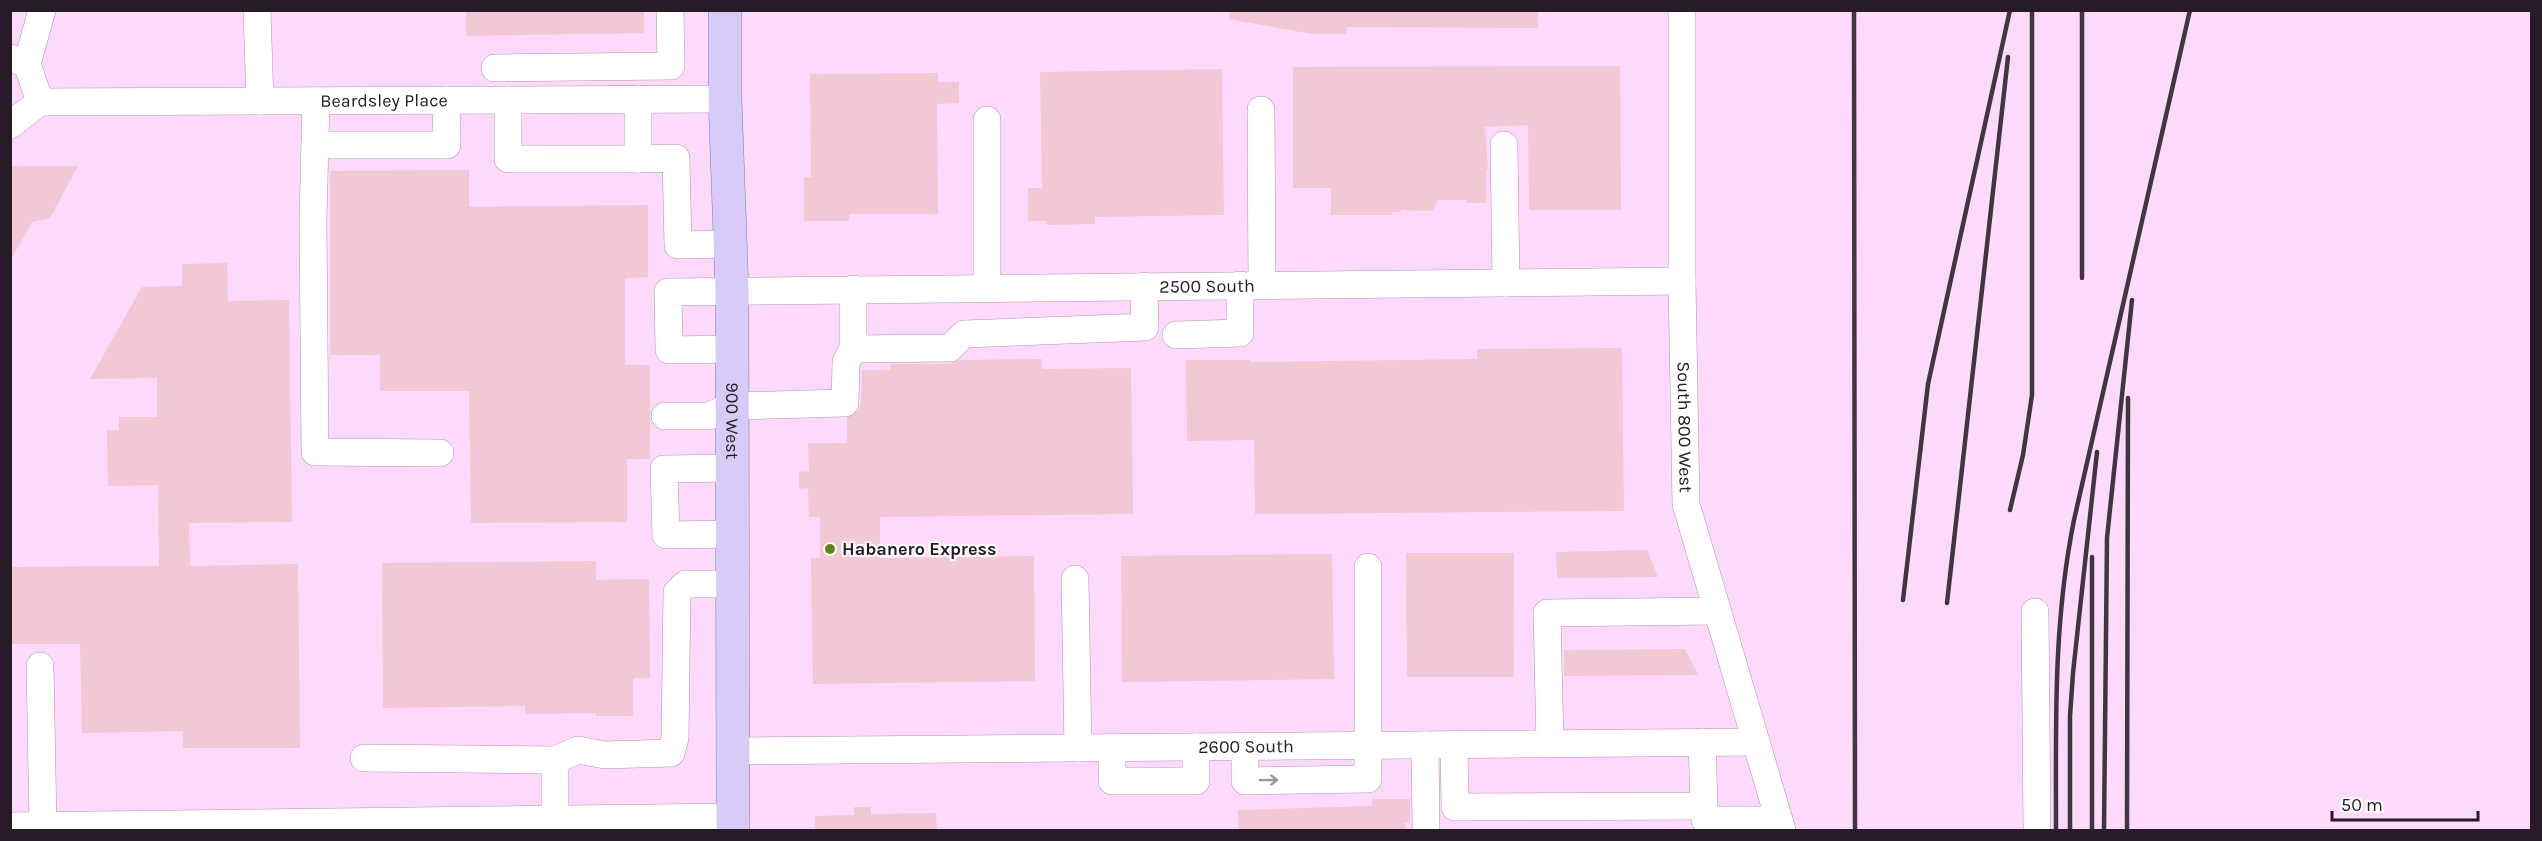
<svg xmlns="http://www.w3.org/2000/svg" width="2542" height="841" font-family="Karla,sans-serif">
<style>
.built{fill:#fddafc}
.building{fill:#f1c8d4}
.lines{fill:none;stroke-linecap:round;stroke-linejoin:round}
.minor-casing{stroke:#ae93ad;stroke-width:28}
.major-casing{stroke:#8678aa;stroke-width:34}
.minor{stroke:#fff;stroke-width:27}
.major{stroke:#d6ccf7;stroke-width:33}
.rail{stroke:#423542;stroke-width:4.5}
.oneway{stroke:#9d989d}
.poi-dot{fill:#5f8711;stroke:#fcfcfc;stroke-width:2}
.labels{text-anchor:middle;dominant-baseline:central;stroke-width:4.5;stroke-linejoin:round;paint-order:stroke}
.street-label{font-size:18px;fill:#261b26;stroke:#fcfcfc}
.poi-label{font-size:18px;font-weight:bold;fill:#261b26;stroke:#fcfcfc;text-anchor:start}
</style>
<rect width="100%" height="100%" fill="#fde6fd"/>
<path class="built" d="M10,11H2531V830H11Z"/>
<g class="building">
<path d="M466,10H644V33L466,36Z"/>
<path d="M1230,10H1538V28L1347,27V34H1312L1229,19Z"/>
<path d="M1620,66L1621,210H1529L1528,125L1485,127L1488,169H1486V203H1467V200H1438L1433,211L1401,210V212H1392V215H1331V188H1293V67Z"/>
<path d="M1222,69L1224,215L1095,217V224L1047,225V221H1028V188H1042L1040,72Z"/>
<path d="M938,73V82H959V103L937,104L938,214H849V221H804V177H811L810,74Z"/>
<path d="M10,166H78L50,218L32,222L10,261Z"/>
<path d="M469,170V207L648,205V277L625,278V365H650V459H627V522L471,523L469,391H380V355H330V171Z"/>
<path d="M227,263L228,301L289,300L292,522L189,523L190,566L298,564L300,748H183V731L82,733L80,644H10V567L159,566L158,485L108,486L107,430H119V417H157V378L90,379L142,287L182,286V264Z"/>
<path d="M1622,348L1624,511L1255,514L1254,440L1187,441L1186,360H1251V362L1477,359V349Z"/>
<path d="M1042,359V369L1131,368L1133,514L880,517V558L1034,556L1035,681L813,684L811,558H820V517H809L808,488L799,489V472L809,471L808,443H847V418L858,411L861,404L862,370H890V364H950L959,360Z"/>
<path d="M1647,550L1658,577L1557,578L1556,552Z"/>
<path d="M1406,553H1514V677H1407Z"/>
<path d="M1332,554L1334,679L1122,682L1121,556Z"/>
<path d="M596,561V580L649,579L650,678H633V716H596V713L525,714V706L383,708L382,563Z"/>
<path d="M1685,649L1698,675L1564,676V650Z"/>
<path d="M1372,799H1410V823H1405V831H1239L1238,810L1372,806Z"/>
<path d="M854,807H871V814L936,813L937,831H815V816L854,815Z"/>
</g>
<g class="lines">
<defs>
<g id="minor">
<path d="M257,10L260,101"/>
<path id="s1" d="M1682,10V281L1686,504L1782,830"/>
<path d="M10,58L27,64L40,102"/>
<path d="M27,64L42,10"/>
<path d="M495,68L671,66L670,10"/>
<path d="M508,100V159H638V99"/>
<path d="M316,101L313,221L315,452L440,453"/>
<path id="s2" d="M40,102L725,99"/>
<path d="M1261,110L1262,285"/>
<path d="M987,120V288"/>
<path d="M10,125L40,102"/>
<path d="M315,145H447L446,100"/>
<path d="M1504,145L1506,283"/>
<path d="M638,159L676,158L678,245L730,244"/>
<path d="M853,289V349L950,348L964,334L1145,327L1144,286"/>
<path d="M1176,335L1240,333V285"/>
<path id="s3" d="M732,349L669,350L668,292L1682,281"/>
<path d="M665,416H709L732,406L845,403L846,362L853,349"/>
<path d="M732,468L664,469L666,535L733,534"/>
<path d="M1075,579L1078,748"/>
<path d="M2035,612L2037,830"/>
<path d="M40,666L43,826"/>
<path d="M1454,744L1455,807L1704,806L1702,742"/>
<path d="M1550,744L1547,613L1716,611"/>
<path d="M1425,745L1426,830"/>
<path d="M1245,747V781L1368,779V567"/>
<path d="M1112,748V781H1196V747"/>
<path id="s4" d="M734,751L1756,742"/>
<path d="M364,758L555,760"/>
<path d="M555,819V760L578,750L605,755L671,753L675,738L677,592L686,584H732"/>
<path d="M1705,820H1779"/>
<path d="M10,826L732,817"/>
</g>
<g id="major">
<path id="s5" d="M725,10V99L732,290L733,830"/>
</g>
</defs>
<use href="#minor" class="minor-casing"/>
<use href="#major" class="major-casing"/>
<use href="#minor" class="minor"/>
<use href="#major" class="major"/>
<g class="rail">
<path d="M1854,10L1855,830"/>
<path d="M2082,10V278"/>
<path d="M2010,510L2023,455L2032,395V10"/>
<path d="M1903,600L1928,384L2010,10"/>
<path d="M1947,603L2008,57"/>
<path d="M2056,830C2056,725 2053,624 2074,520L2190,10"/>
<path d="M2070,830V716L2073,673L2097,452"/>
<path d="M2092,830V557"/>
<path d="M2104,830L2107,538L2132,300"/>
<path d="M2127,830L2128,398"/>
</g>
</g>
<defs><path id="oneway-shaft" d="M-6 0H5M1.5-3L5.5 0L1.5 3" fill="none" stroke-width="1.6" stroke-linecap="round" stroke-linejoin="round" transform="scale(1.5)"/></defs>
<use class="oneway" href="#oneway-shaft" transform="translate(1269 780) rotate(-1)"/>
<circle class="poi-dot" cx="830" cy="549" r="6"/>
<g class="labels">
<g class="street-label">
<text stroke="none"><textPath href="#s2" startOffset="344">Beardsley Place</textPath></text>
<text stroke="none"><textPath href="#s3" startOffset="660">2500 South</textPath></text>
<text stroke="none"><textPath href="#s5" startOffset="411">900 West</textPath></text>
<text stroke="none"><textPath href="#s1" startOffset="417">South 800 West</textPath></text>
<text stroke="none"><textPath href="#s4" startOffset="512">2600 South</textPath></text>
</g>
<g class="poi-label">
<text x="842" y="549">Habanero Express</text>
</g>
</g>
<rect width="2542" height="841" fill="none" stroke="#261b26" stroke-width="24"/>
<path d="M2332 811v9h146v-9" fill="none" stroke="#261b26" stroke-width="3"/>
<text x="2341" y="811" font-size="18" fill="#261b26" stroke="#fcfcfc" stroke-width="4.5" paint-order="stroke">50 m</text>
</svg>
